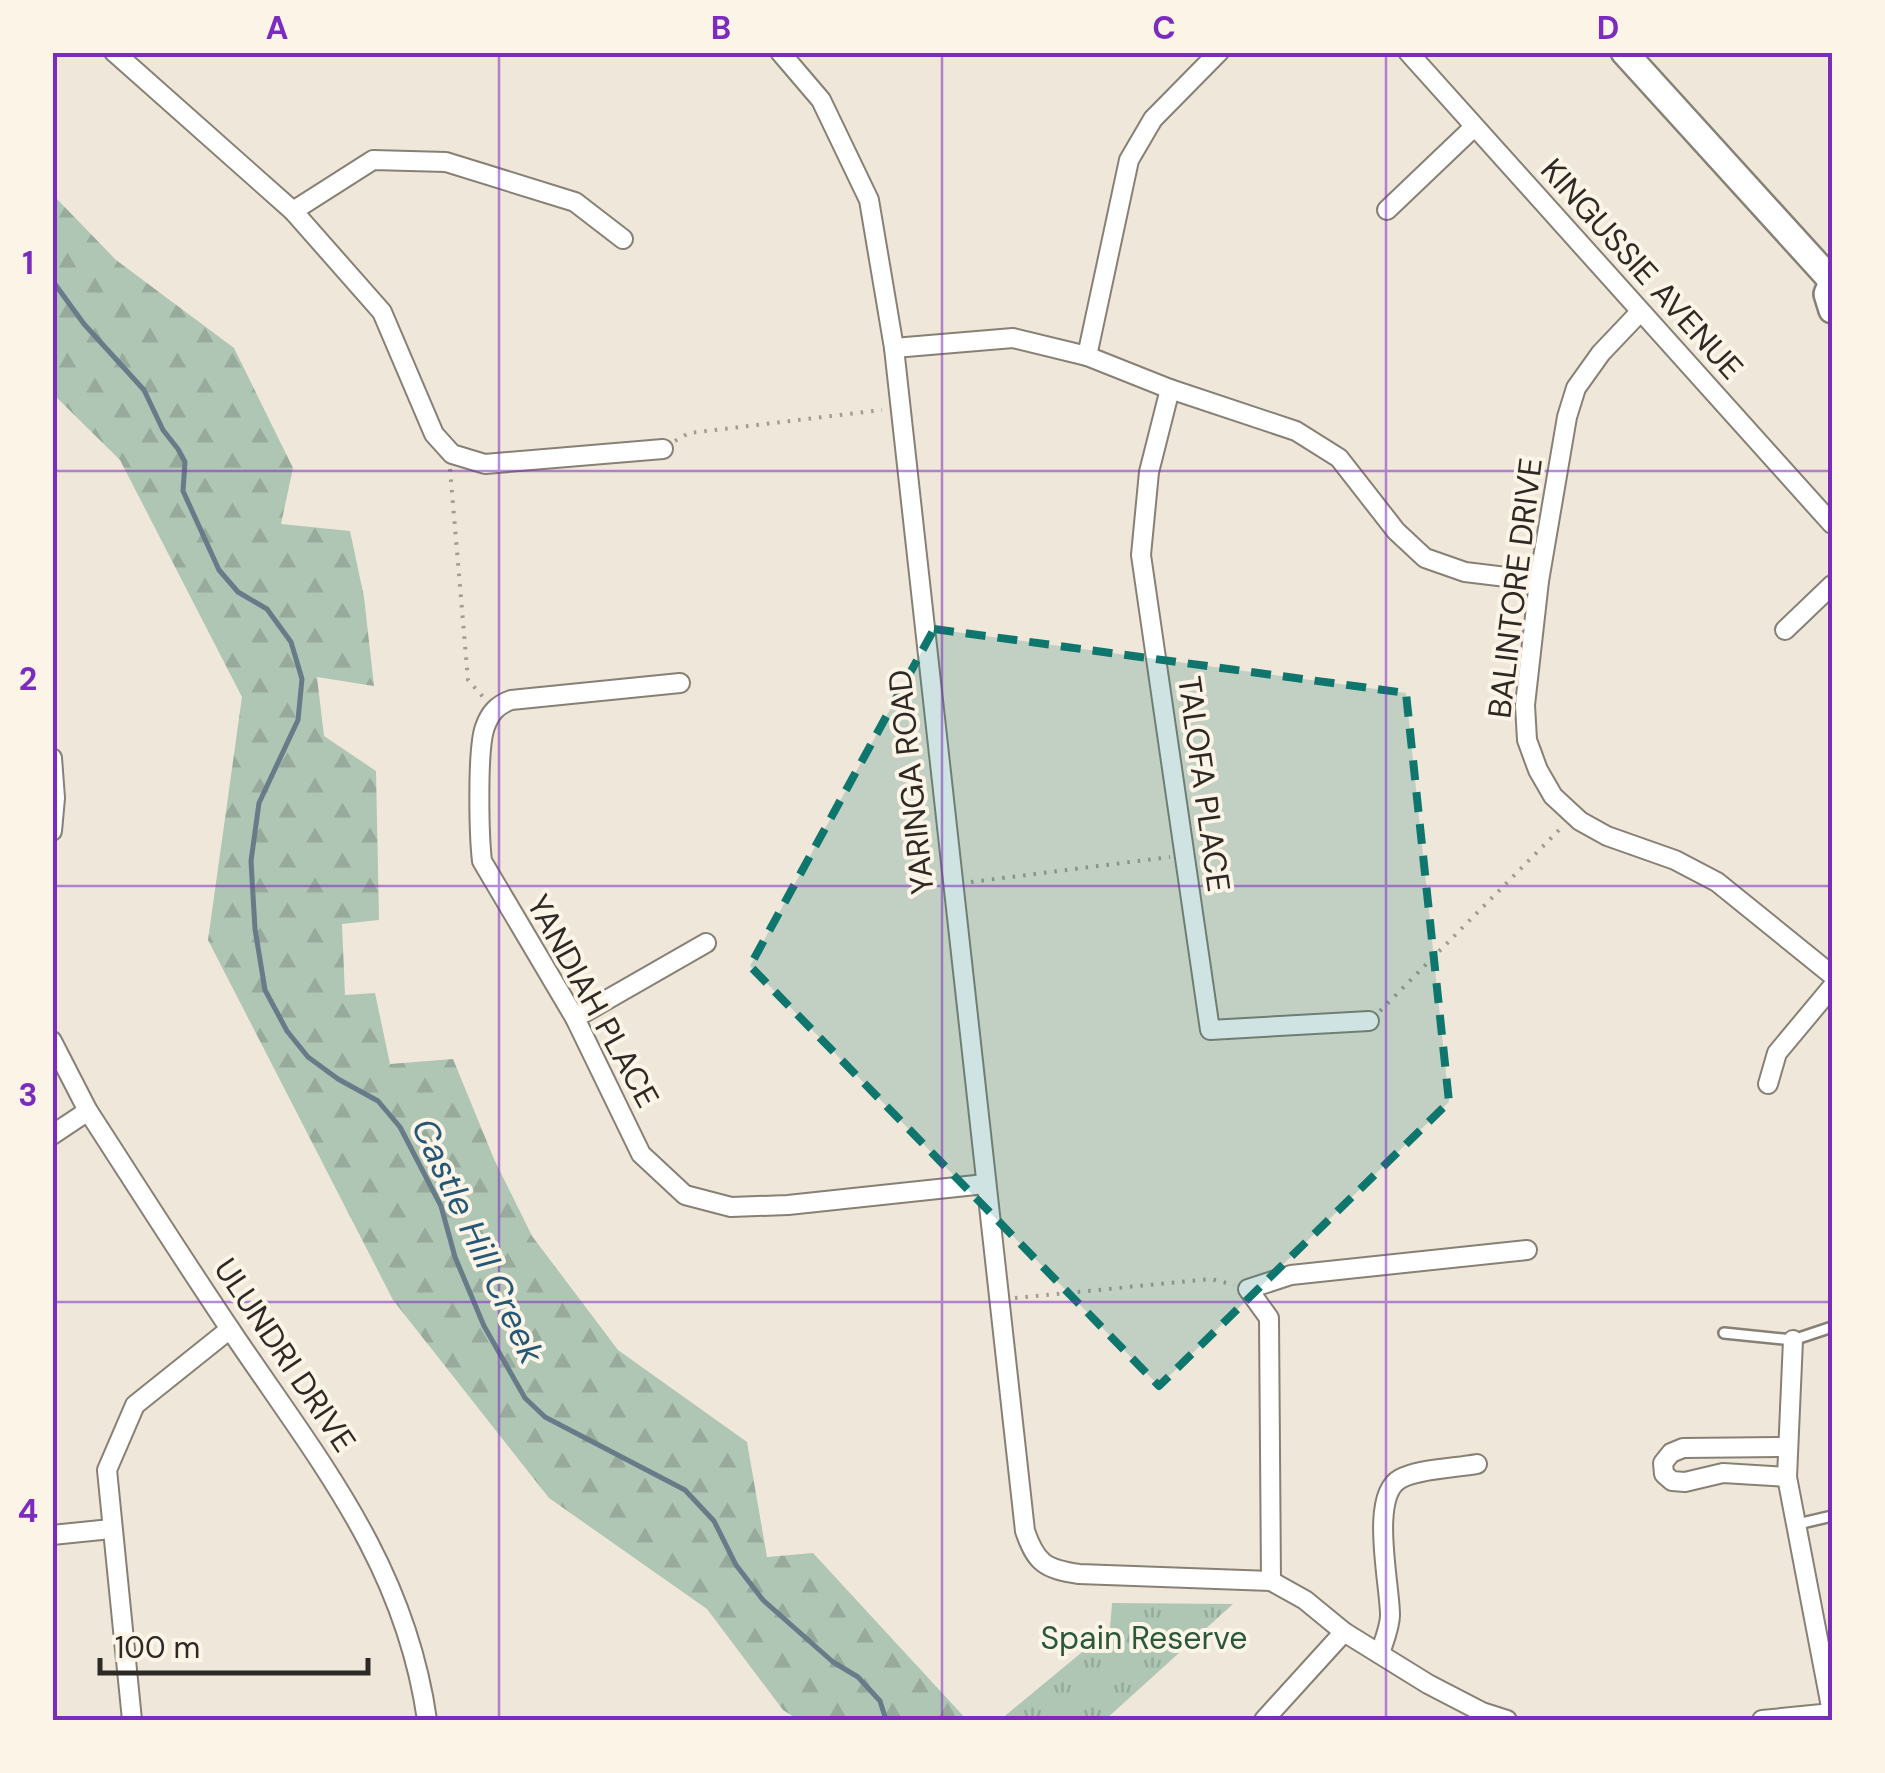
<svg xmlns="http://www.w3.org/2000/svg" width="1885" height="1773" font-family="'DM Sans',sans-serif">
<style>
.forest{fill:url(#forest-firs)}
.park{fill:url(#park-tufts)}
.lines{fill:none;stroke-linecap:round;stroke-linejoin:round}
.stream{stroke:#677b88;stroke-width:5}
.service-casing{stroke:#878074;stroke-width:14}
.minor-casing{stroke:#878074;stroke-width:22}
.secondary-casing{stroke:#878074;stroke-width:30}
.path{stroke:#a19b91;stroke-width:4;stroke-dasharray:2.5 8;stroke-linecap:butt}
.service{stroke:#fff;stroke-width:9}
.minor{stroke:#fff;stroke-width:18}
.secondary{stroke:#fff;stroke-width:25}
.marked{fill:#0f766e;fill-opacity:0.2;stroke:#0f766e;stroke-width:8;stroke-dasharray:20 12;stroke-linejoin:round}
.grid{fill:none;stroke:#7b2cbf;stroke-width:2.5;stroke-opacity:0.55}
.labels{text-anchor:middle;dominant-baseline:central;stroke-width:8;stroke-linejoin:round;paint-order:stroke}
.street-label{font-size:32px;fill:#2d2a25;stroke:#fcf4e7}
.park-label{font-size:32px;fill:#2a5938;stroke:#fcf4e7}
.water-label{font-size:35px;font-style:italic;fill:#255777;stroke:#fcf4e7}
.neatline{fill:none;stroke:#7b2cbf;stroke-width:4}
.grid-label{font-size:32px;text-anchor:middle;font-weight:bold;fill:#7b2cbf}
</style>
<defs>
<pattern id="forest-firs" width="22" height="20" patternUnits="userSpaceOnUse" patternTransform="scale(2.5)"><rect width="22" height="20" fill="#afc6b4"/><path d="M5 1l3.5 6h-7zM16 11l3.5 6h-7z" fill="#97aa9b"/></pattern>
<pattern id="park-tufts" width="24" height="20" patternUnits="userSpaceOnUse" patternTransform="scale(2.5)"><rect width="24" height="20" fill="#afc6b4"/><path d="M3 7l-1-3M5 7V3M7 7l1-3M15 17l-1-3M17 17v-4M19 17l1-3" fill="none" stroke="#97aa9b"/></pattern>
</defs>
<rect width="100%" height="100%" fill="#efe7da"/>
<path class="forest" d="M53,195L116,260L234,348L293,468L281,524L350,531L364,597L374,686L317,677L324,736L376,771L379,920L342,924L345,995L375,993L390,1064L453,1059L494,1159L532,1236L618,1350L747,1442L767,1557L813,1553L967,1720H799L783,1710L707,1609L549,1498L393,1300L208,940L242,697L120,460L53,394Z"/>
<path class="park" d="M1112,1603L1233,1604L1105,1720H1000L1110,1629Z"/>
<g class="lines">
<path class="stream" d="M52,280L84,324L144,390L163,430L178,449L185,462L183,491L219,570L238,592L267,609L291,642L302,679L298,720L259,803L251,861L255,929L265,990L287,1031L308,1057L338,1079L378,1101L400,1127L441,1206L455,1257L484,1326L525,1398L545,1417L685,1490L714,1521L736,1565L763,1600L833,1662L858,1677L880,1701L886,1720"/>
<defs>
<g id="service">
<path d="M1724,1333L1793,1340L1832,1327"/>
<path d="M1798,1524L1832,1516"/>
</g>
<g id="minor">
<path d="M114,52L293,211L382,312L434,434L452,454L485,464L663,449"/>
<path d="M780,52L821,100L869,200L894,348L1025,1531C1036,1563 1045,1569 1079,1574L1271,1581L1305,1600L1344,1632L1428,1684L1482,1712L1507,1720"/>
<path d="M1408,52L1832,524"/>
<path d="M1387,210L1474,127"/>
<path d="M293,211L373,160L446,162L575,202L623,239"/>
<path d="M1640,312L1601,353L1576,388L1567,417L1539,581L1525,705L1527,740L1538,770L1553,796L1580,821L1607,836L1675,860L1717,882L1832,975"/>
<path d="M894,348L1013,338L1087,356L1170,389L1296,431L1339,458L1396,531L1425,558L1465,572L1539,581"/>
<path d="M1087,356L1129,160L1153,119L1219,52"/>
<path d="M1170,389L1149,472L1141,555L1210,1030L1369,1021"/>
<path d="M1785,630L1832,585"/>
<path d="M680,683L511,700C497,705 490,713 485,727C477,748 479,835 482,861L575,1018L641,1154L685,1195L731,1207L788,1205L985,1184"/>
<path d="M52,758L55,798L52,831"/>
<path d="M575,1018L706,943"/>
<path d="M52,1041L88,1111C136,1185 184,1261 234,1335C319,1461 405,1564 427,1720"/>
<path d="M1768,1084L1777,1053L1832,987"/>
<path d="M52,1135L88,1111"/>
<path d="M1793,1340L1787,1477L1832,1712"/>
<path d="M1787,1477L1723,1473L1685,1482L1672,1481L1664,1474L1663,1463L1671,1453L1683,1448L1787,1447"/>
<path d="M52,1535L111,1529"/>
<path d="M1271,1581L1269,1318L1248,1289L1291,1275L1527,1250"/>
<path d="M1380,1653C1384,1641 1390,1627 1390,1615C1390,1584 1369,1496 1400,1479C1417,1469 1456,1468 1477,1464"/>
<path d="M132,1720L107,1470L135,1405L230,1329"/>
<path d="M1264,1720L1344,1632"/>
<path d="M1762,1720L1832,1713"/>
</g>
<g id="secondary">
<path d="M1624,52L1832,281"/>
<path d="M1832,282L1827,294L1832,310"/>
</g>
</defs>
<use href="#service" class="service-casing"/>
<use href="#minor" class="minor-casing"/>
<use href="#secondary" class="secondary-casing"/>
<g class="path">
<path d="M675,441L689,433L882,410"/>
<path d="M450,469L468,680L484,698"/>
<path d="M971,882L1170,857"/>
<path d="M1380,1011L1563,826"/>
<path d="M1015,1298L1211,1279L1234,1285"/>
</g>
<use href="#service" class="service"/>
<use href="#minor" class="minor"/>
<use href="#secondary" class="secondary"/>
</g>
<path class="marked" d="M934,629L1406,693L1449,1102L1159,1386L750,966Z"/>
<path class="grid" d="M499,52V1720M942,52V1720M1386,52V1720M52,471H1832M52,886H1832M52,1302H1832"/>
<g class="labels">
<g class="street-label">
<text transform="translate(1642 269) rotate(48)">KINGUSSIE AVENUE</text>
<text transform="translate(1515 588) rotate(-83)">BALINTORE DRIVE</text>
<text transform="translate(911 782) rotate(-96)">YARINGA ROAD</text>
<text transform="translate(1204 784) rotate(82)">TALOFA PLACE</text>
<text transform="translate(593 1001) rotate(61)">YANDIAH PLACE</text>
<text transform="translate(285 1355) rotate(56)">ULUNDRI DRIVE</text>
</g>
<g class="park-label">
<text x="1144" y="1638">Spain Reserve</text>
</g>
<g class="water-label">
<text transform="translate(478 1241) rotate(65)">Castle Hill Creek</text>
</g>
</g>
<rect width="1885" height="1773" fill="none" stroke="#fcf4e7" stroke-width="110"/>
<path d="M100 1658v15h268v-15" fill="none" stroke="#2d2a25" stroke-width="5"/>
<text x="115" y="1658" font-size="30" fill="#2d2a25" stroke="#fcf4e7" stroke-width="8" paint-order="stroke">100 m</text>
<rect x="55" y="55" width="1775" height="1663" class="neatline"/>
<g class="grid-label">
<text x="277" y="39">A</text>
<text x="721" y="39">B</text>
<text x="1164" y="39">C</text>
<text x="1608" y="39">D</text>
<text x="28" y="274">1</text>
<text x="28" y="690">2</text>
<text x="28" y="1106">3</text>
<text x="28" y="1522">4</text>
</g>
</svg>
